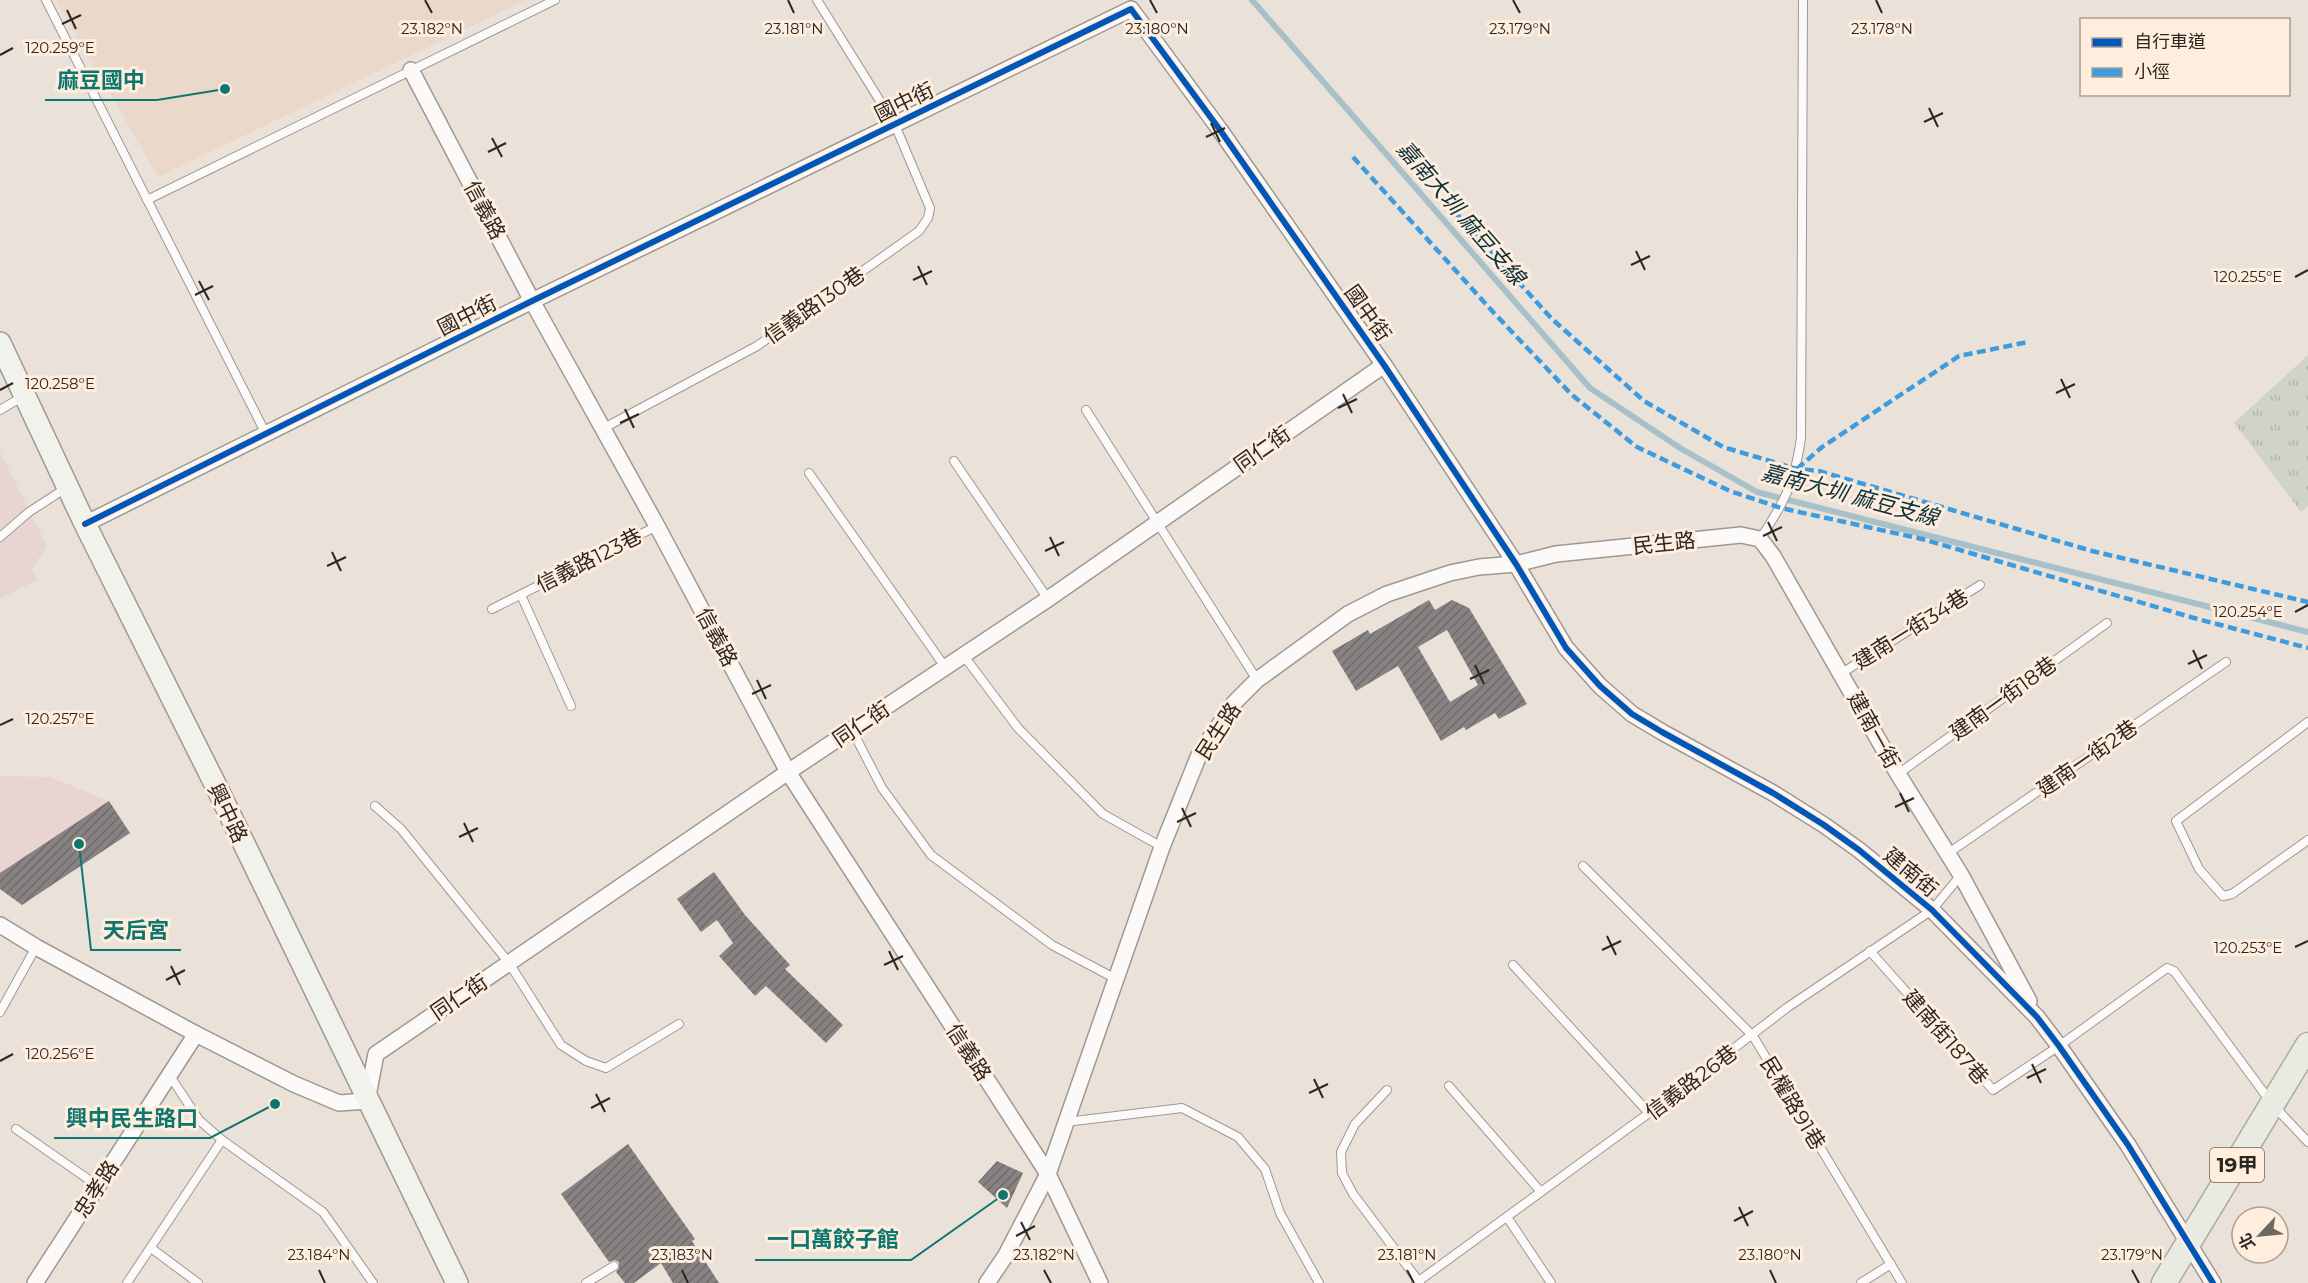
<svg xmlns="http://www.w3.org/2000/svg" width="2308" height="1283" font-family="Montserrat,'Noto Sans TC',sans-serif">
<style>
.commercial{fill:#e8d5d2}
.built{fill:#ead9ca}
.grass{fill:url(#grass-tufts)}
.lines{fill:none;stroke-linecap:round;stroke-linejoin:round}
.stream{stroke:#a8c1c8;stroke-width:6}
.building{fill:url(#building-hatch);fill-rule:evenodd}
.lane-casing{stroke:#9f9892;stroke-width:10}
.street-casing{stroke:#9f9892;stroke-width:18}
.secondary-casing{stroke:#9f9892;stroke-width:24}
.primary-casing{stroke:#acab9a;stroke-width:27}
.lane{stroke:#fcfaf9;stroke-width:8}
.street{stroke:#fcfaf9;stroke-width:15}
.secondary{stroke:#f2f2ed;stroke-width:21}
.primary{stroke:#e9eae2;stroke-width:24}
.quiet{stroke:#3d9ce0;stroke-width:4.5;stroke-dasharray:9 4.5;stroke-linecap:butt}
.cycleway-casing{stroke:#ffedde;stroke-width:10}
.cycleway{stroke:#0057b8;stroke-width:6}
.ticks{fill:none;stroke:#2d2721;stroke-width:2}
.labels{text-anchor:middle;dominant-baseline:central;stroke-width:6;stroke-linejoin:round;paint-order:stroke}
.shield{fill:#ffedde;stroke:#6c625a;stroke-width:1.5}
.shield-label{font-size:20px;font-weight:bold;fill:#2d2721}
.street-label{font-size:21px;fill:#2d2721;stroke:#ffedde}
.water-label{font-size:22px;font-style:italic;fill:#0b313c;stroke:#ffedde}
.ticks-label{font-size:15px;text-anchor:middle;fill:#2d2721;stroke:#ffedde;stroke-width:6;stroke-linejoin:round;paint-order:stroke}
.leader{fill:none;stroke:#0f766e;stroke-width:2}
.callout-dot{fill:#0f766e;stroke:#ffedde;stroke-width:2}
.callout-label{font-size:22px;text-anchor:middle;font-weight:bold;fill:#0f766e;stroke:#ffedde;stroke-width:6;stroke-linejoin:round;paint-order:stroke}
</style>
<defs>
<pattern id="grass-tufts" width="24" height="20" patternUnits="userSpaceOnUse" patternTransform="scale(1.5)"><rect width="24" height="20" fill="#cfd4c6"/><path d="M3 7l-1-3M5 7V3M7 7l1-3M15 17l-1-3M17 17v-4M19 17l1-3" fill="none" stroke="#b2b6aa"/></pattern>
<pattern id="building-hatch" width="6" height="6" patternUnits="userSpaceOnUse" patternTransform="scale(1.5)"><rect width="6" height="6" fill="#888383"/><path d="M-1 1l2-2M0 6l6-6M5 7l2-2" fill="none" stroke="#706b6b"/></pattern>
</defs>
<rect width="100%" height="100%" fill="#eae1d9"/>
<g class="commercial">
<path d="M0,452L47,546L31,570L37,580L0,599Z"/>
<path d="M0,776L50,777L109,801L0,873Z"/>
</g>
<path class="built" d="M56,0H526L158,177Z"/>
<path class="grass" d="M2308,355V506L2301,512L2234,423Z"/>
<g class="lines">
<path class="stream" d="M1252,0L1590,388L1680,448L1757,492L2308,632"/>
</g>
<g class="building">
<path d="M1429,600L1435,610L1452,600L1469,608L1527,704L1499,719L1495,713L1466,730L1464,727L1441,741L1398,666L1356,691L1332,651L1368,630L1370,634ZM1447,630L1478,685L1450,702L1418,647Z"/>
<path d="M109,801L130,833L22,905L0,889V873Z"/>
<path d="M714,872L745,915L790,965L785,969L843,1025L826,1043L766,986L755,996L719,956L733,943L717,920L701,932L677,899Z"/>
<path d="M628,1144L695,1239L692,1241L719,1283H673L661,1263L634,1283H625L616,1272L619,1268V1262L614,1260L609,1262L561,1194Z"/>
<path d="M997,1161L1023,1173L1007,1208L978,1182Z"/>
</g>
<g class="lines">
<defs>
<g id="lane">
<path d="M46,0L266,434"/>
<path d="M147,200L555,0"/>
<path d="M0,410L22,397"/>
<path d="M1086,410L1257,680"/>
<path d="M604,428L757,346L919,231L928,218L930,208L895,125L817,0"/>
<path d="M954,461L1048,599"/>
<path d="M809,473L945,667"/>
<path d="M0,537L29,512L66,488"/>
<path d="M1760,539C1784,503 1795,482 1801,438L1803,0"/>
<path d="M521,595L571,706"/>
<path d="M492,609L657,526"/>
<path d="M964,656L1018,728L1103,814L1162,847"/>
<path d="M1842,673L1980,585"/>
<path d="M2308,722L2176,821L2199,869L2223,896L2232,894L2308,840"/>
<path d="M852,730L882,788L931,855L1052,945L1116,979"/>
<path d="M1898,774L2107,623"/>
<path d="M375,806L401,829L509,963L561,1045L586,1061L606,1068L679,1024"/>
<path d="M1947,854L2226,662"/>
<path d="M1583,866L1753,1036L1902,1283"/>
<path d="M1870,951L1993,1090L2059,1046L2167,968L2174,971L2273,1105L2308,1142"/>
<path d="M1513,965L1649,1113"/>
<path d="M0,1012L36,947"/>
<path d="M170,1076L199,1120L222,1140L323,1212L373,1283"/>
<path d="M1449,1086L1541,1192"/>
<path d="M1387,1090L1355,1124L1341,1152L1342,1173L1353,1194L1420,1283"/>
<path d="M1066,1122L1182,1108L1238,1137L1265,1169L1280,1213L1319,1283"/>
<path d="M16,1129L98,1186"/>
<path d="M1507,1217L1551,1283"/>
<path d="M151,1248L198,1283"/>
<path d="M127,1283L222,1140"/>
<path d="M586,1283L614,1266"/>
<path d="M1416,1283L1649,1113L1788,1007L1932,910L1961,875"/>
<path d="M1861,1283L1891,1264"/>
</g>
<g id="street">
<path d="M411,70L532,301L657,526L788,772L1048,1174L1100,1283"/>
<path d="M85,524L532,301L1131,9L1220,130L1384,365L1516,564L1566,648L1600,686L1632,714L1662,732L1773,793L1824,825L1859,850L1932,910L2037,1017L2059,1046L2128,1145L2213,1283"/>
<path d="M0,925L36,947L196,1034L294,1084L339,1103L367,1101L376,1054L788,772L1048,599L1384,365"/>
<path d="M35,1283L196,1034"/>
<path d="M987,1283L1006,1255L1048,1174L1162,847L1199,755L1234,703L1257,680L1348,614L1387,594L1450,573L1479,567L1516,564L1556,554L1741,535L1760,539L1773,556L1898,774L1961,875L2029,1001"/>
</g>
<path id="secondary" d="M0,343L85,524L218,790L457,1283"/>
<path id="primary" d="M2164,1283L2308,1045"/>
</defs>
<use href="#lane" class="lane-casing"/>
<use href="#street" class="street-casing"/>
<use href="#secondary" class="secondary-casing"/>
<use href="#primary" class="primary-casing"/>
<use href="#lane" class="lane"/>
<use href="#street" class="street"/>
<use href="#secondary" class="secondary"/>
<use href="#primary" class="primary"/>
<g class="quiet">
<path d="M1353,157L1494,313L1572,395L1637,447L1730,491L1781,508L1922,539L2194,618L2308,648"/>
<path d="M1445,201L1552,319L1644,401L1723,447L1797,469L1819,471L2092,551L2308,602"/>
<path d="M1797,469L1822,447L1959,356L2028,342"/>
</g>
<defs>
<path id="cycleway" d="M85,524L532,301L1131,9L1220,130L1384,365L1516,564L1566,648L1600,686L1632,714L1662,732L1773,793L1824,825L1859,850L1932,910L2037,1017L2059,1046L2128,1145L2213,1283"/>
</defs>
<use href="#cycleway" class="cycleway-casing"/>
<use href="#cycleway" class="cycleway"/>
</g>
<path class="ticks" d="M425,0L432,13M788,0L794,13M1150,0L1157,13M1513,0L1520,13M1876,0L1882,13M67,10L76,29M62,24L81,15M0,55L13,48M1929,108L1938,127M1924,122L1943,113M1211,123L1220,142M1206,137L1225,128M492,138L502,157M488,152L506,143M1636,251L1645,270M1631,265L1650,256M918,266L927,285M2295,277L2308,270M913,280L932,271M199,281L209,300M195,295L213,286M2061,379L2070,398M0,390L13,383M2056,393L2075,384M1343,394L1352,413M1338,408L1357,399M625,409L634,428M620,423L639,414M1768,522L1777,541M1763,536L1782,527M1050,537L1059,556M1045,551L1064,542M332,552L341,571M327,566L346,557M2295,612L2308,605M2193,650L2202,669M2188,664L2207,655M1475,665L1484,684M1470,679L1489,670M757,680L766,699M752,694L771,685M0,725L13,719M1900,793L1909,812M1895,807L1914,798M1182,808L1191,827M1177,822L1196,813M464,823L473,842M459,837L478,828M1607,936L1616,955M2295,947L2308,941M1602,950L1621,941M889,951L898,970M884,965L903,956M171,966L180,985M166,980L185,970M0,1061L13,1054M2032,1064L2041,1083M2027,1078L2046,1069M1314,1079L1323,1098M1309,1093L1328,1084M596,1094L605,1112M591,1108L610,1098M1739,1207L1748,1226M1734,1221L1753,1211M1021,1222L1030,1240M1016,1236L1035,1226M319,1270L325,1283M682,1270L688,1283M1044,1270L1051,1283M1407,1270L1414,1283M1770,1270L1776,1283M2132,1270L2139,1283"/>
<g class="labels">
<rect class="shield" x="2210" y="1148" width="54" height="34" rx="4.5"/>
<g class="shield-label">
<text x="2237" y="1165">19甲</text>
</g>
<g class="street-label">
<text transform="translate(904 102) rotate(-26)">國中街</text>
<text transform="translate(485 210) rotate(62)">信義路</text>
<text transform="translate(814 305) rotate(-35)">信義路130巷</text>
<text transform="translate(1368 313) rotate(55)">國中街</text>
<text transform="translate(467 315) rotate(-27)">國中街</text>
<text transform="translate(1262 449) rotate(-35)">同仁街</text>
<text transform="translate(1664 543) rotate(-6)">民生路</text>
<text transform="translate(589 560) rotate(-27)">信義路123巷</text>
<text transform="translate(1911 629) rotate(-32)">建南一街34巷</text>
<text transform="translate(717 637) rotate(62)">信義路</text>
<text transform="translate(2003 698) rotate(-36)">建南一街18巷</text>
<text transform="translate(861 724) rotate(-34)">同仁街</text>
<text transform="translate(1874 730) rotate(61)">建南一街</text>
<text transform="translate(1218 731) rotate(-57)">民生路</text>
<text transform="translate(2087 758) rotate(-35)">建南一街2巷</text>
<text transform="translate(228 813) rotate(64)">興中路</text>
<text transform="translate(1911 872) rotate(40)">建南街</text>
<text transform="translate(459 997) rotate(-34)">同仁街</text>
<text transform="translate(1946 1037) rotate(49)">建南街187巷</text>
<text transform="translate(969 1052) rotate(57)">信義路</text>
<text transform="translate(1691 1082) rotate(-37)">信義路26巷</text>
<text transform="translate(1793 1103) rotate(59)">民權路91巷</text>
<text transform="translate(96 1189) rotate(-57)">忠孝路</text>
</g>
<g class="water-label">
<text transform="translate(1461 213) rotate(49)">嘉南大圳 麻豆支線</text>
<text transform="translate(1850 495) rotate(15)">嘉南大圳 麻豆支線</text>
</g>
</g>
<g class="ticks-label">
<text x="1157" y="34">23.180°N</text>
<text x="1882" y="34">23.178°N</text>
<text x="432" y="34">23.182°N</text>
<text x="794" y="34">23.181°N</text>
<text x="1520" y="34">23.179°N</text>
<text x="60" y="53">120.259°E</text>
<text x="2248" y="282">120.255°E</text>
<text x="60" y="389">120.258°E</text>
<text x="2248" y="617">120.254°E</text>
<text x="60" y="724">120.257°E</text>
<text x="2248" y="953">120.253°E</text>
<text x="60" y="1059">120.256°E</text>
<text x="319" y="1260">23.184°N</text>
<text x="682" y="1260">23.183°N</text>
<text x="1044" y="1260">23.182°N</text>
<text x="1407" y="1260">23.181°N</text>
<text x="1770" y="1260">23.180°N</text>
<text x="2132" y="1260">23.179°N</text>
</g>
<path class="leader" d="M225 89L157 100H45M79 844L91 950H181M275 1104L210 1138H54M1003 1195L911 1260H755"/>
<g class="callout-dot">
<circle cx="225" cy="89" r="6"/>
<circle cx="79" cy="844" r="6"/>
<circle cx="275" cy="1104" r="6"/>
<circle cx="1003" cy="1195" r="6"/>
</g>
<g class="callout-label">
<text x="101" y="88">麻豆國中</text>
<text x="136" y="938">天后宮</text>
<text x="132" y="1126">興中民生路口</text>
<text x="833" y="1247">一口萬餃子館</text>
</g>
<rect x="2080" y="18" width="210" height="78" fill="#ffedde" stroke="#ab9e92" stroke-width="1.5"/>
<rect x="2092" y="38" width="30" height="9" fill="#0057b8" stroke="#ab9e92" stroke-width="1.5"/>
<text x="2134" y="48" font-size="18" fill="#2d2721">自行車道</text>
<rect x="2092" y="68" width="30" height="9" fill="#3d9ce0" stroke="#ab9e92" stroke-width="1.5"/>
<text x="2134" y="78" font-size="18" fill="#2d2721">小徑</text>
<g transform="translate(2260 1235) rotate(244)"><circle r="28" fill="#ffedde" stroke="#ab9e92" stroke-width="1.5"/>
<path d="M0-4.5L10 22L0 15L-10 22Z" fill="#6f6861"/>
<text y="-9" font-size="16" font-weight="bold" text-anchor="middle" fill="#2d2721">北</text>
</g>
</svg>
